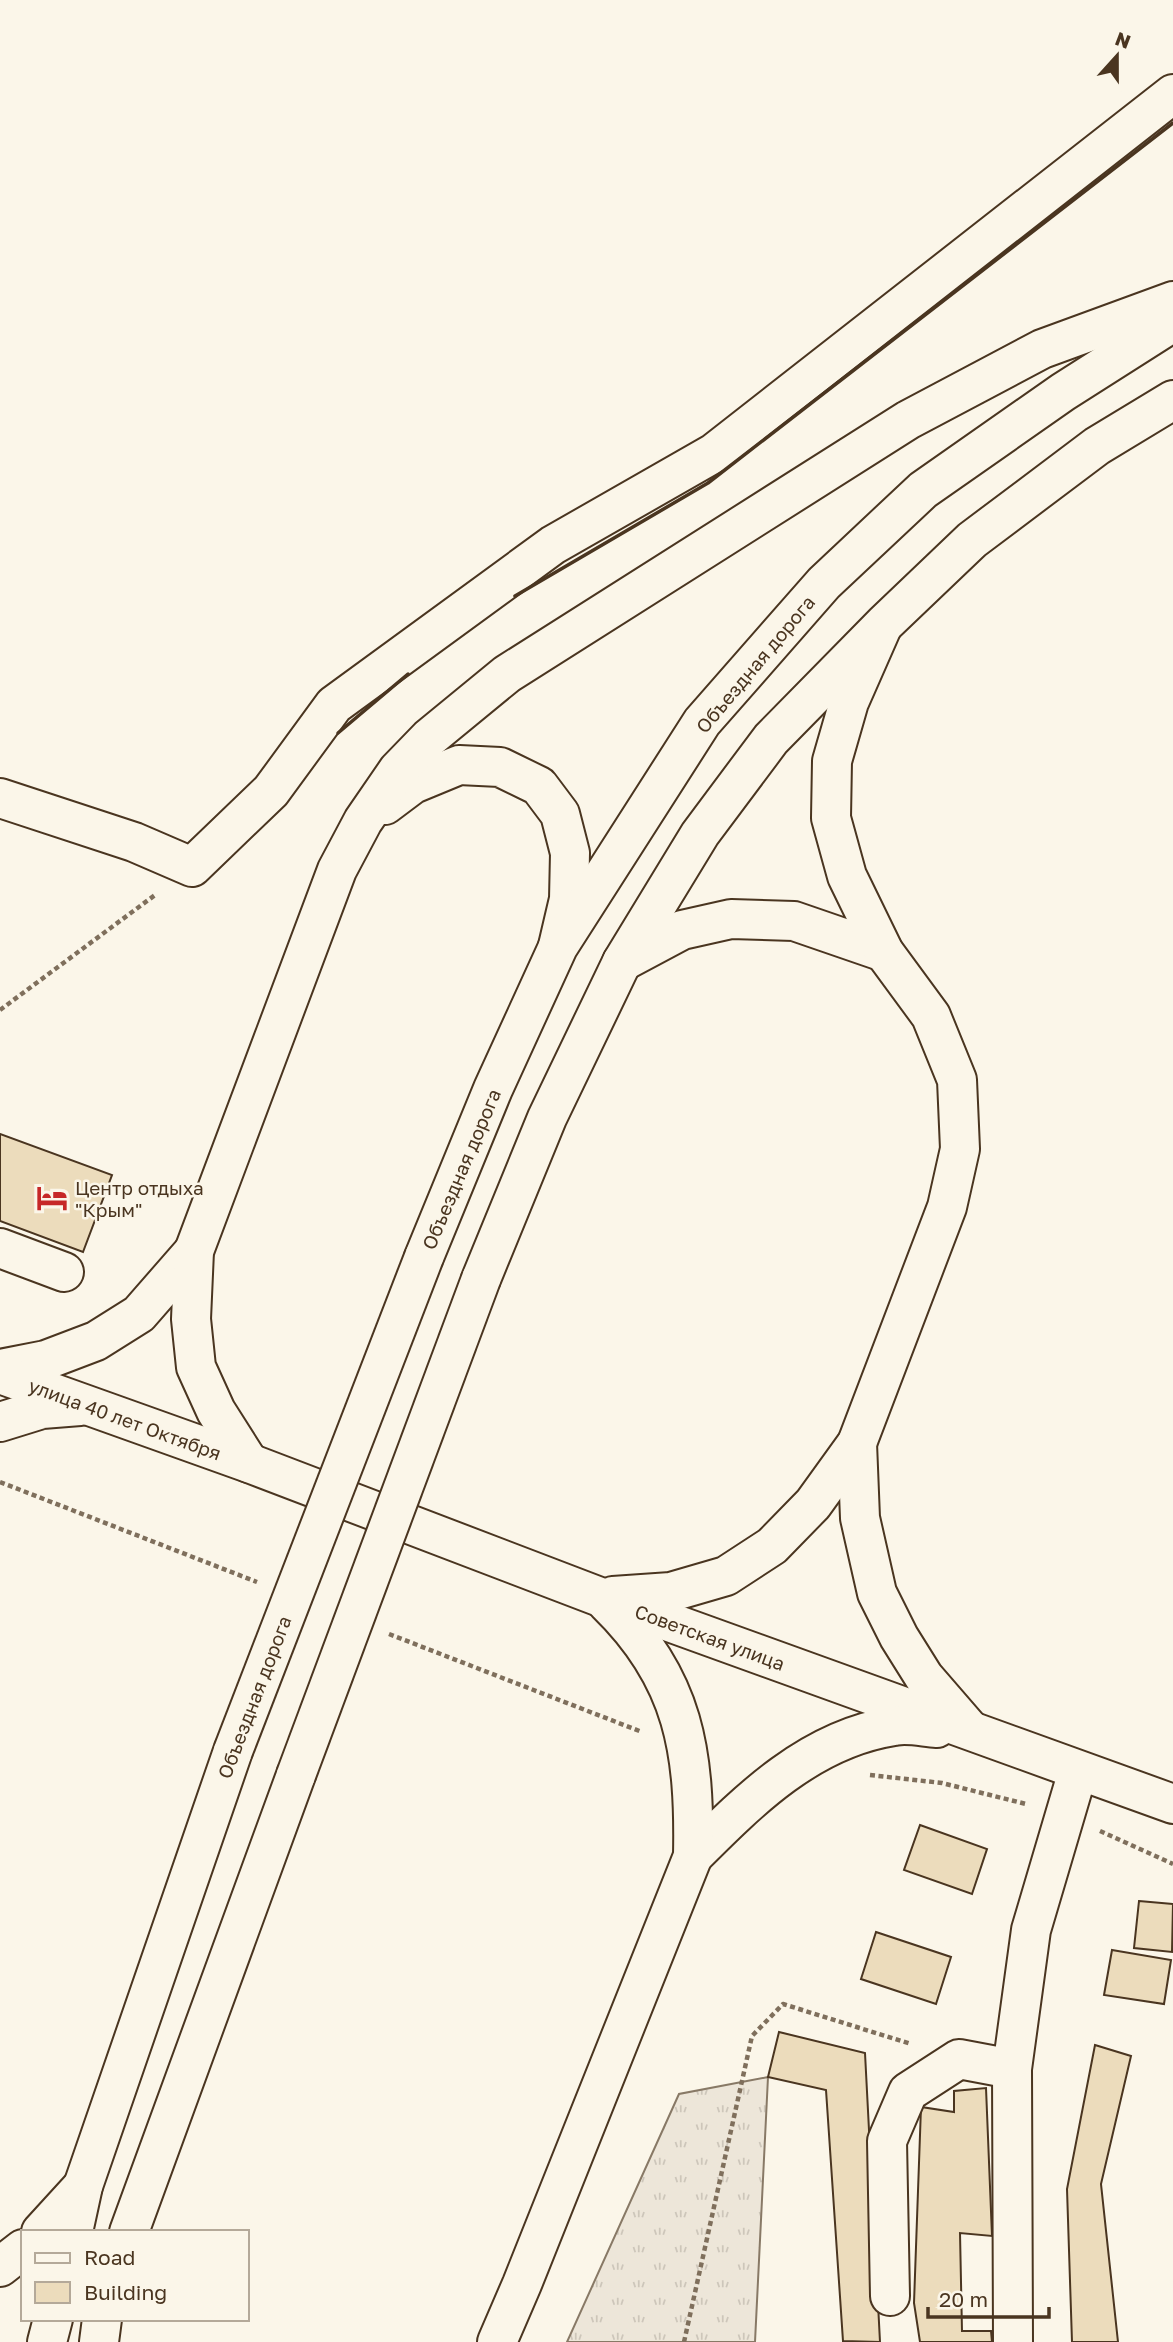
<svg xmlns="http://www.w3.org/2000/svg" width="1173" height="2342" font-family="'Golos Text',sans-serif">
<style>
.grass{fill:url(#grass-tufts);stroke:#887966;stroke-width:2}
.building{fill:#ecdcbc;stroke:#4a3520;stroke-width:2}
.lines{fill:none;stroke-linecap:round;stroke-linejoin:round}
.minor-casing{stroke:#4a3520;stroke-width:42}
.major-casing{stroke:#4a3520;stroke-width:42}
.highway-casing{stroke:#4a3520;stroke-width:42}
.path{stroke:#7f6f5c;stroke-width:4.5;stroke-dasharray:5 3.5;stroke-linecap:butt}
.minor{stroke:#fbf6e9;stroke-width:38}
.major{stroke:#fbf6e9;stroke-width:38}
.highway{stroke:#fbf6e9;stroke-width:38}
.highway-bridge-casing{stroke:#4a3520;stroke-width:42;stroke-linecap:butt}
.highway-bridge{stroke:#fbf6e9;stroke-width:38}
.wall{stroke:#4a3520;stroke-width:3.5}
.labels{text-anchor:middle;dominant-baseline:central;stroke-width:5;stroke-linejoin:round;paint-order:stroke}
.street-label{font-size:19px;fill:#4a3520;stroke:#fbf6e9}
.poi-label{font-size:19px;fill:#4a3520;stroke:#fbf6e9;text-anchor:start}
</style>
<defs>
<pattern id="grass-tufts" width="24" height="20" patternUnits="userSpaceOnUse" patternTransform="scale(1.75)"><rect width="24" height="20" fill="#ede6d9"/><path d="M3 7l-1-3M5 7V3M7 7l1-3M15 17l-1-3M17 17v-4M19 17l1-3" fill="none" stroke="#cdc6ba"/></pattern>
</defs>
<rect width="100%" height="100%" fill="#fbf6e9"/>
<path class="grass" d="M768,2077L755,2342H567L679,2094Z"/>
<g class="building">
<path d="M0,1134L112,1175L83,1252L0,1221Z"/>
<path d="M920,1825L987,1849L972,1894L904,1870Z"/>
<path d="M1139,1901L1173,1904L1172,1952L1134,1948Z"/>
<path d="M876,1932L951,1957L936,2004L861,1979Z"/>
<path d="M1112,1950L1171,1960L1164,2004L1104,1995Z"/>
<path d="M779,2032L865,2053L880,2342L843,2341L826,2090L768,2077Z"/>
<path d="M1095,2045L1131,2056L1101,2184L1118,2342H1072L1067,2189Z"/>
<path d="M986,2088L992,2236L960,2233L962,2331H991L992,2342H920L914,2303L921,2107L954,2112V2091Z"/>
</g>
<g class="lines">
<defs>
<g id="minor">
<path d="M0,798L134,842L192,867L271,791L334,705L553,545L714,453L1173,94"/>
<path d="M0,1248L64,1272"/>
<path d="M890,2296L887,2141L908,2092L959,2059L1012,2069"/>
<path d="M1013,2342L1012,2069L1031,1930L1078,1771"/>
</g>
<g id="major">
<path d="M385,805L413,784L459,765L500,767L539,786L560,814L570,853L569,899L558,946"/>
<path d="M622,962L682,930L731,919L794,921L884,952"/>
<path d="M0,1369L46,1360L96,1341L139,1314L194,1251"/>
<path d="M0,1374L249,1463L600,1597L1173,1804"/>
<path d="M0,1422L42,1409L80,1406"/>
<path d="M857,1443L860,1518L877,1593L899,1637L924,1677L969,1729"/>
<path d="M249,1463L216,1411L196,1367L191,1319L194,1251L337,870L363,821L398,770L429,738L507,674L908,420L1042,349L1173,301"/>
<path d="M613,1596L671,1592L726,1576L772,1546L813,1504L857,1443L947,1207L960,1149L957,1080L931,1016L884,952L847,876L831,818L832,761L849,702L882,627"/>
<path d="M693,1856C750,1799 810,1739 894,1726C907,1723 923,1727 937,1728"/>
<path d="M41,2232L83,2186"/>
<path d="M0,2267L23,2249"/>
<path d="M497,2342L522,2284L693,1856C695,1753 685,1679 607,1603"/>
</g>
<g id="highway">
<path d="M424,1257L493,1089L558,947L702,722L824,583L923,490L1063,392L1173,322"/>
<path d="M481,1279L547,1118L622,962L700,834L771,739L884,624L972,540L1097,446L1173,400"/>
<path d="M73,2232L83,2186L233,1751"/>
<path d="M129,2232L296,1775"/>
<path d="M47,2342L53,2319"/>
<path d="M99,2342L102,2319"/>
</g>
</defs>
<use href="#minor" class="minor-casing"/>
<use href="#major" class="major-casing"/>
<use href="#highway" class="highway-casing"/>
<g class="path">
<path d="M0,1010L155,895"/>
<path d="M0,1482L257,1582"/>
<path d="M389,1634L642,1732"/>
<path d="M870,1775L942,1783L1026,1804"/>
<path d="M1100,1831L1173,1864"/>
<path d="M684,2342L752,2036L783,2004L911,2044"/>
</g>
<use href="#minor" class="minor"/>
<use href="#major" class="major"/>
<use href="#highway" class="highway"/>
<defs>
<g id="highway-bridge">
<path d="M233,1751L424,1257"/>
<path d="M296,1775L481,1279"/>
</g>
</defs>
<use href="#highway-bridge" class="highway-bridge-casing"/>
<use href="#highway-bridge" class="highway-bridge"/>
<g class="wall">
<path d="M515,596L708,483L1173,123"/>
<path d="M338,733L408,674"/>
</g>
</g>
<defs>
<symbol id="hotel-bare" viewBox="-9 -9 18 18"><path d="M-6-4.5h1.5V1H6V5H4.5V3h-9V5H-6ZM-4 0a1.8 1.8 0 1 1 3.6 0ZM.5 0V-2.5h3Q6-2.5 6 0Z" fill="#c62828" stroke="#fbf6e9" stroke-width="2.5" paint-order="stroke"/></symbol>
</defs>
<g fill-rule="evenodd">
<use href="#hotel-bare" x="30" y="1176" width="44" height="44"/>
</g>
<g class="labels">
<g class="street-label">
<text transform="translate(755 664) rotate(-50)">Объездная дорога</text>
<text transform="translate(461 1169) rotate(-67)">Объездная дорога</text>
<text transform="translate(125 1419) rotate(20)">улица 40 лет Октября</text>
<text transform="translate(710 1637) rotate(20)">Советская улица</text>
<text transform="translate(254 1697) rotate(-69)">Объездная дорога</text>
</g>
<g class="poi-label">
<text x="75" y="1187">Центр отдыха<tspan x="75" dy="22">"Крым"</tspan></text>
</g>
</g>
<rect x="21" y="2230" width="228" height="91" fill="#fbf6e9" stroke="#b4a999" stroke-width="2"/>
<rect x="35" y="2253" width="35" height="10" fill="#fbf6e9" stroke="#b4a999" stroke-width="2"/>
<text x="84" y="2265" font-size="21" fill="#4a3520">Road</text>
<rect x="35" y="2282" width="35" height="21" fill="#ecdcbc" stroke="#b4a999" stroke-width="2"/>
<text x="84" y="2300" font-size="21" fill="#4a3520">Building</text>
<g transform="translate(1117 56) rotate(21)" stroke="#fbf6e9" stroke-width="5" paint-order="stroke">
<path d="M0-5L12 26L0 18L-12 26Z" fill="#4a3520"/>
<text y="-10" font-size="19" font-weight="bold" text-anchor="middle" fill="#4a3520">N</text>
</g>
<path d="M928 2307v10h121v-10" fill="none" stroke="#4a3520" stroke-width="3.5"/>
<text x="939" y="2307" font-size="21" fill="#4a3520" stroke="#fbf6e9" stroke-width="5" paint-order="stroke">20 m</text>
</svg>
